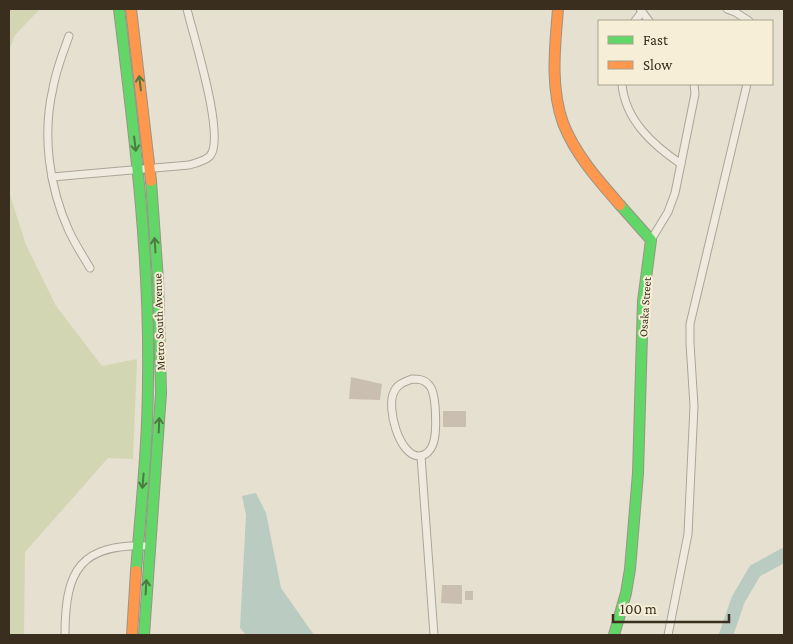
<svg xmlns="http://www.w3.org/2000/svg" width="793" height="644" font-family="'Crimson Pro',serif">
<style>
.green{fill:#d3d6b2}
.water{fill:#bacbc2}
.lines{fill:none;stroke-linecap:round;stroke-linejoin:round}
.river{stroke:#bacbc2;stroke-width:14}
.building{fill:#c9beb0}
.street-casing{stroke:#aba598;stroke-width:9}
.fast-casing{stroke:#9a9488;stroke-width:12}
.slow-casing{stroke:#9a9488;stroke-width:12}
.street{stroke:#eeeae0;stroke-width:7}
.fast{stroke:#63d668;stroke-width:10}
.slow{stroke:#ff974d;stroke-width:10}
.oneway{stroke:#4c7a40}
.labels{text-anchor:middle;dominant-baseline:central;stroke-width:4;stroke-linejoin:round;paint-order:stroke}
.street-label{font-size:12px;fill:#3a2e1f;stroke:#f6eed6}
</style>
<rect width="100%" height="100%" fill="#e5e0cf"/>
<g class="green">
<path d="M9,9H40L15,35L9,51Z"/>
<path d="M9,192L26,245L56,306L102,366L137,359L133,459L108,458L25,552L24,635H9Z"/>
</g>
<path class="water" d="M256,493L266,513L281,588L314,635H246L240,628L246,515L242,496Z"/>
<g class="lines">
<path class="river" d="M726,635L738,600L755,571L784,555"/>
</g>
<g class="building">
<path d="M351,377L382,384L380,400L349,399Z"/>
<rect x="443" y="411" width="23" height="16"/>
<path d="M442,585H462V604L441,603Z"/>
<rect x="465" y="591" width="8" height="9"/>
</g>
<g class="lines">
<defs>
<g id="street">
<path d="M640,9L649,21"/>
<path d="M727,9L735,12L749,21"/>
<path d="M635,21L642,12"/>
<path d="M69,36C63,53 56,70 53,88C42,135 49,187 69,231C75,244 83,256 90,268"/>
<path d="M622,84C625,120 653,145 681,164"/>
<path d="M52,177L189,165C196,163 205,161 210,156C226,137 193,35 187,9"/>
<path d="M651,240L668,212L675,193L695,94L694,84"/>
<path d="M412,379C418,379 424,379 429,385C437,393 437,434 433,444C431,450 426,456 419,456C399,456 386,407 394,392C397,384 405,382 412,379Z"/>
<path d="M421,456L434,635"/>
<path d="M65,635C65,570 80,543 150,546"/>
<path d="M668,635L688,534L694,406L690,343V324L747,84"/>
</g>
<g id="fast">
<path d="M119,9C134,132 150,255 148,379C148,443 141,507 136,571"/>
<path d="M144,635L161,393L158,280L151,181"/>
<path d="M614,635L626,593L630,569L638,473L643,301L651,240L620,205"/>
</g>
<g id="slow">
<path d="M131,9L151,181"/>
<path d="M558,9C555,46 550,87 563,123C575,154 598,180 620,205"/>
<path d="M132,635L136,571"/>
</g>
</defs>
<use href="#street" class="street-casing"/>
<use href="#fast" class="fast-casing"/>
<use href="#slow" class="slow-casing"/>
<use href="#street" class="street"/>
<use href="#fast" class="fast"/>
<use href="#slow" class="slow"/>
</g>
<defs><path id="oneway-shaft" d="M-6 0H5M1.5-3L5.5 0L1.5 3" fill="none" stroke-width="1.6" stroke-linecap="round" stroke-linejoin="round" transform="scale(1.25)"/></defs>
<g class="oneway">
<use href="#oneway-shaft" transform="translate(140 83) rotate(-97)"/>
<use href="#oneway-shaft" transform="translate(135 144) rotate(83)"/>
<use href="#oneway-shaft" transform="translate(155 245) rotate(-94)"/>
<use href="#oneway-shaft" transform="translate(159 425) rotate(-88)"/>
<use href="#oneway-shaft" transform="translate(143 481) rotate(95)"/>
<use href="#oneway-shaft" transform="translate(146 587) rotate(-87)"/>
</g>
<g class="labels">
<g class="street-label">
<text transform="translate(645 307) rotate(-86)">Osaka Street</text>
<text transform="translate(159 322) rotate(-92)">Metro South Avenue</text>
</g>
</g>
<rect width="793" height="644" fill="none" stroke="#3a2e1f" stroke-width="20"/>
<rect x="598" y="20" width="175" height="65" fill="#f6eed6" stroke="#aba18d"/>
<rect x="608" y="36" width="25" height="8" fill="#63d668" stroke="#aba18d"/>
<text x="643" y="45" font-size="15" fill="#3a2e1f">Fast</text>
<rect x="608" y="61" width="25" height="8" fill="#ff974d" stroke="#aba18d"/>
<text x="643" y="70" font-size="15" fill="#3a2e1f">Slow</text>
<path d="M613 614v8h116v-8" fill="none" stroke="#3a2e1f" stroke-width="2.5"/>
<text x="620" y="614" font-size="15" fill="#3a2e1f" stroke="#f6eed6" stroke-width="4" paint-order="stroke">100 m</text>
</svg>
